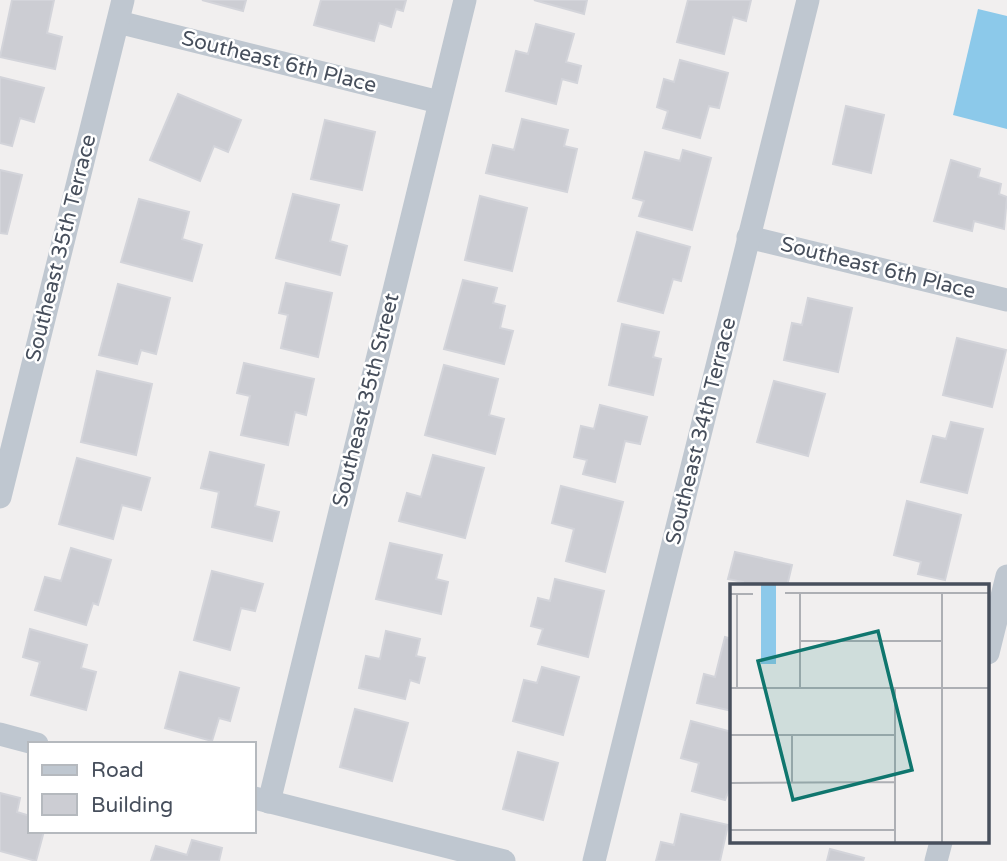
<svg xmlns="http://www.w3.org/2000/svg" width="1007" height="861" font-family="'Varela Round',sans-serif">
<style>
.water{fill:#8cc9ea}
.building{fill:#cccdd3;stroke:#d3d4da;stroke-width:2}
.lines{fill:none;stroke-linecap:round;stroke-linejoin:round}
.minor{stroke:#bfc7d0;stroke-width:23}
.labels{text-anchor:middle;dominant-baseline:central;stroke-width:5;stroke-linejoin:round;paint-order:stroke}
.street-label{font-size:21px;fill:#474f5c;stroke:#fff}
.inset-road{fill:none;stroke:#adafb4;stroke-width:2}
.view{fill:#0f766e;fill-opacity:0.15;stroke:#0f766e;stroke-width:3.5}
.inset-edge{fill:none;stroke:#474f5c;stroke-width:3.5}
</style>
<rect width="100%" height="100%" fill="#f1efef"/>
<path class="water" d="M978,9L1007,16V129L953,115Z"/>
<g class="building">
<path d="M12,0H54L47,33L62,37L55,69L0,57Z"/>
<path d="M202,0H246L243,11Z"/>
<path d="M321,0H406L403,11L396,9L391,27L379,23L374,41L314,25Z"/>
<path d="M534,0H587L584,14Z"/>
<path d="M688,0H751L746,21L733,17L724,54L677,42Z"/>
<path d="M536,24L574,34L566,62L581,66L577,83L562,79L556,104L506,91L516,51L528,54Z"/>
<path d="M680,60L728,73L719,108L709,106L700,138L663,128L668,111L657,107L664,79L674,82Z"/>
<path d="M0,77L44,88L34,122L20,118L12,146L0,143Z"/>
<path d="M178,94L241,120L228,152L214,146L200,181L150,160Z"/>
<path d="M846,106L884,115L871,173L833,164Z"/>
<path d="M522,119L568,130L564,146L577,149L567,192L486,173L493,145L514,150Z"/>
<path d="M325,120L375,132L362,190L311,179Z"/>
<path d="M683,150L711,158L692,230L639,216L644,201L633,198L645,152L680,161Z"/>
<path d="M951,160L980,169L978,177L1001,184L999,194L1007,197L1004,229L974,221L972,231L934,221Z"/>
<path d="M0,170L22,175L7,234L0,233Z"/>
<path d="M293,194L339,205L330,241L347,246L340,275L276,258Z"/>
<path d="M480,196L527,208L512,271L465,260Z"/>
<path d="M139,199L189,212L182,239L202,245L192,281L121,262Z"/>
<path d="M637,232L690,247L681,281L673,279L663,313L618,301Z"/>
<path d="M463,280L497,288L493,303L505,306L500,328L513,331L504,364L444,349Z"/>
<path d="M286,283L332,293L318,357L281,348L288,315L279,313Z"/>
<path d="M118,284L170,298L156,354L141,350L137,364L99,355Z"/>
<path d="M808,298L852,308L838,372L784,360L792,323L802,325Z"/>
<path d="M622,324L659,332L653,357L661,359L653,395L609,385Z"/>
<path d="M957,338L1006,350L992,407L943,395Z"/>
<path d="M244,363L314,379L306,415L295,412L288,445L241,435L250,396L237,393Z"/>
<path d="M444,365L498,379L489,415L504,419L495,454L425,435Z"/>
<path d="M97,371L152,384L136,455L81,442Z"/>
<path d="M774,381L825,394L808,456L757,442Z"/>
<path d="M600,405L647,417L640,444L625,441L615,482L583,474L587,460L574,457L581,426L594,429Z"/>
<path d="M951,422L983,429L967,493L921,482L933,436L946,439Z"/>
<path d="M210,452L264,465L255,506L279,512L272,541L212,527L219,492L201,488Z"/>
<path d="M433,455L484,468L465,538L399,521L407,493L421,497Z"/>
<path d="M77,458L150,478L141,510L122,505L113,539L59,524Z"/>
<path d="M561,486L623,502L605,572L566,561L574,529L552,523Z"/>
<path d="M907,501L961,515L945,580L918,574L921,562L894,555Z"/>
<path d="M390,543L442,555L436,579L448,582L441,614L376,599Z"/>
<path d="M71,548L111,560L98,605L93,603L86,625L35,610L45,577L61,581Z"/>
<path d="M735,552L792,565L787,586H742L743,582L728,579Z"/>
<path d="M212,571L263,584L255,611L241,608L230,650L194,640Z"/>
<path d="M555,579L604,591L588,657L538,644L543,629L531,626L538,598L550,601Z"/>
<path d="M30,629L87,645L81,668L96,672L86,710L31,695L40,662L23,657Z"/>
<path d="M386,631L420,639L416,656L425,658L419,683L410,680L405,699L359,688L366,656L380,659Z"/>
<path d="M725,637L732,639V711L697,703L704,674L715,677Z"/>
<path d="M542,667L579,677L563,735L513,721L524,680L537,683Z"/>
<path d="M180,672L239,688L230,721L219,718L212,741L165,728Z"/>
<path d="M355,709L408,723L392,781L340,767Z"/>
<path d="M691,721L732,732V783L725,800L692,791L699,763L681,758Z"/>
<path d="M518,752L558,763L543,820L503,809Z"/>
<path d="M0,793L20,798L17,812L30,816V831H44L36,861L0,851Z"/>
<path d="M681,814L728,825L720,861H656L661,842L674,845Z"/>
<path d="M192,840L222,848L219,861H151L156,846L187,855Z"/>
<path d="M830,849L864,858L863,861H827Z"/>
</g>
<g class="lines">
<g class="minor">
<path d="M118,22L439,102"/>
<path d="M748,237L1007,300"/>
<path d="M0,497L123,0"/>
<path d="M988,653L1007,576"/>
<path d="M0,734L37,744"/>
<path d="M254,798L504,861"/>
<path d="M269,802L465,0"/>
<path d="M594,861L808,0"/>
<path d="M936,861L941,842"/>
</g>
</g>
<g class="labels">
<g class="street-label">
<text transform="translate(279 62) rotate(14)">Southeast 6th Place</text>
<text transform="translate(61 248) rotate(-76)">Southeast 35th Terrace</text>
<text transform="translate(878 268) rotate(14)">Southeast 6th Place</text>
<text transform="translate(366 400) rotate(-76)">Southeast 35th Street</text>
<text transform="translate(701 431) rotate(-76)">Southeast 34th Terrace</text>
</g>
</g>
<g transform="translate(730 584)">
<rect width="259" height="259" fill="#f1efef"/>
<path d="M31,1H46V80H31Z" fill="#8cc9ea"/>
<path class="inset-road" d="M55,9H259M0,10H23M7,10V104M70,57H212M0,104H259M70,104V9M0,151H165M0,199L165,198M62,199V152M0,246H165M165,258V104M212,258V9"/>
<path class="view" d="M148,47L182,186L63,216L28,77Z"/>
<rect width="259" height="259" class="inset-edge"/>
</g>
<rect x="28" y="742" width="228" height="91" fill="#ffffff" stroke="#b5b9be" stroke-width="2"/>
<rect x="42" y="765" width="35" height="10" fill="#bfc7d0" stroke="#b5b9be" stroke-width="2"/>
<text x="91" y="777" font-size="21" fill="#474f5c">Road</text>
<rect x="42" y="794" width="35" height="21" fill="#cccdd3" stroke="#b5b9be" stroke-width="2"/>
<text x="91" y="812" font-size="21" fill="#474f5c">Building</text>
</svg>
